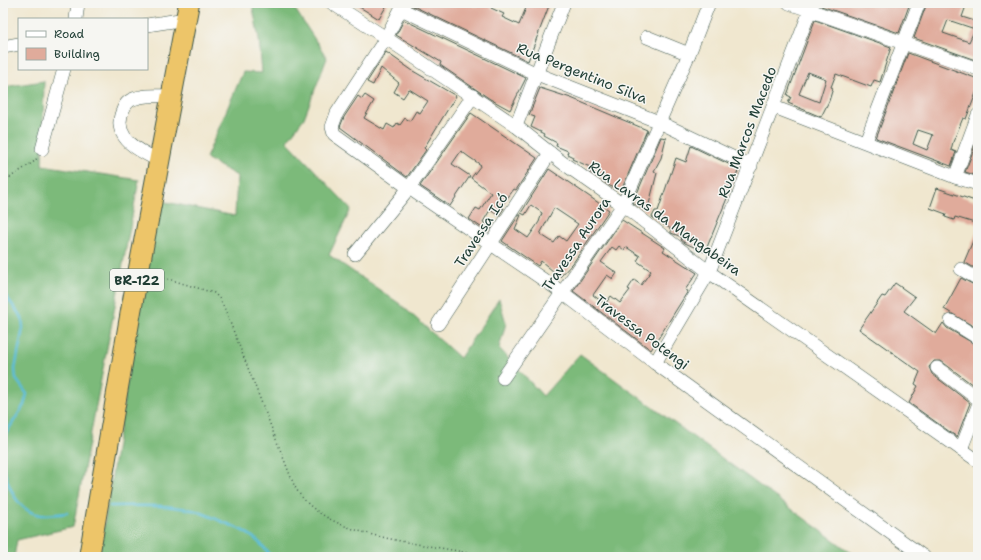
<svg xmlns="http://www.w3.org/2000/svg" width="981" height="560" font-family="'Shantell Sans',sans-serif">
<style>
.forest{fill:#7bba7a;stroke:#4d7c57}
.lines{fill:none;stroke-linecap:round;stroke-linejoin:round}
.stream{stroke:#5bbdda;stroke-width:2.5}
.building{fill:#e0ab9b;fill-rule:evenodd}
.minor-casing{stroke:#3e564b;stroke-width:14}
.highway-casing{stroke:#3e564b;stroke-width:22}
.path{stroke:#3e564b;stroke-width:1.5;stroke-dasharray:1 3;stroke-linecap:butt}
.minor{stroke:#fff;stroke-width:13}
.highway{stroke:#edc569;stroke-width:20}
.labels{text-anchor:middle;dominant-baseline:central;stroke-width:3;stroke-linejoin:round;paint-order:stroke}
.shield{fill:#f6f6f2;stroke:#60746d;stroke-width:1}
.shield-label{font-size:13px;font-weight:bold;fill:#1f3d34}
.street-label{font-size:14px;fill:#1f3d34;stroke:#f6f6f2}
</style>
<rect width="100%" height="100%" fill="#f6f6f2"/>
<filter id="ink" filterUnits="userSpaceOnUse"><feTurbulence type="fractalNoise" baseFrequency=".025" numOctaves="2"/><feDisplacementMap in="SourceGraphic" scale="8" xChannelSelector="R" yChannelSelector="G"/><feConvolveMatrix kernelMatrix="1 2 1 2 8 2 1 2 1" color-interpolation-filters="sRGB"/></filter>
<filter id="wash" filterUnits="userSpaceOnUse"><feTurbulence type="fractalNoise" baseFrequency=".012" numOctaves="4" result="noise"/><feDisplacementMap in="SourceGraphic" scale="16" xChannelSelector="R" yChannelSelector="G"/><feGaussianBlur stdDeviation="0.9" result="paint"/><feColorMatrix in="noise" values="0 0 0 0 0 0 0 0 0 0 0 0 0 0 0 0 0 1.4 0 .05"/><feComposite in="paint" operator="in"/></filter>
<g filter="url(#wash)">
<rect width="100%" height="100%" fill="#f0e7cf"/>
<g class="forest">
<path d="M252,3H291L327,58L304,118L287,141L351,209L329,255L400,304L460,358L499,299L506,323L499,348L543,396L580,354L857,557H99L156,200L235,216L237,176L206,158L243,72L262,73L259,39Z"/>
<path d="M44,81L42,165L139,180L73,527L17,540L14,557H3V87Z"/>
</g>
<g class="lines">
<g class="stream">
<path d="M3,292L22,318L23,328L15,369L16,379L27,394L24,405L3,438"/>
<path d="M3,466C8,486 17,512 41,515C49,515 59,514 67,513"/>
<path d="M110,506C137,506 165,504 192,510C202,512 213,518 223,522C244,530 259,538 271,557"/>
</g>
</g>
<g id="blocks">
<g class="building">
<path d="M353,3H388L379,19Z"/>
<path d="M412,3H467L476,7L478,3H488L492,5L491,8L504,14L502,17L519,25L528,3H550L528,61L411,5Z"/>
<path d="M821,3H865L872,6L873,3H910L899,33L821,6Z"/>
<path d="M927,3H967L962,17L978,22V61L914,38ZM948,20L975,29L969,42L943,33Z"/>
<path d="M404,20L526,78L510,110L490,99L440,65L441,62L396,35Z"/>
<path d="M815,20L891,47L880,82L874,80L871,87L836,74L831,87L833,88L829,101L821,117L788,103L791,97L787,95ZM808,72L826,79L819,102L799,94Z"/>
<path d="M386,52L413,71L456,96L424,148L426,150L407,177L340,127L344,117L358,96L362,99L365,95L374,101L364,118L384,130L387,124L394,128L397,123L400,125L405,118L410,121L416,111L420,113L428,101L409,89L403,98L394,92L399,83L381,68L373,85L367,82Z"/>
<path d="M908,53L978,79V88L966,119L963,118L953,142L951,150L956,152L951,166L876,138ZM918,130L933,135L927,150L913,144Z"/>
<path d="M540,88L571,98L647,130L621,191L610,186L602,180L603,179L588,171L590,167L572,159L573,157L567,154L568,151L556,146L557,143L544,136L545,134L531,127L535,117L529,115Z"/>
<path d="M471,113L537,158L516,190L514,189L503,204L502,208H504L499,216L490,210L483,222L492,228L488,232L469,219L476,208L480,210L491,193L471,178L481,165L469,157L461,151L452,164L470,176L450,206L420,186Z"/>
<path d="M661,137L666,138L661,158L654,171L657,173L647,212L633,203Z"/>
<path d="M978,138V176L965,172Z"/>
<path d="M691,146L739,169L705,252L685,243L681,240L682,237L671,233V229L652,217L655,211H658L676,158L686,162Z"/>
<path d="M549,169L609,210L573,263L560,277L541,261L538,266L502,241L519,215H521L515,229L528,238L539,222L542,213L531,205L525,215L521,213ZM554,208L578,224L566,241L559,236L554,243L540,234Z"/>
<path d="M937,188L978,202V224L955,217L954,220L945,217L946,214L930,208Z"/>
<path d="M622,220L665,248L663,251L697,273L685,290L688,291L651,350L573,291ZM619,246L624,250L626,247L640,256L637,261L651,271L641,285L634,280L628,289L630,290L620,303L611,296L605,304L593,295L607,275L613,279L617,273L601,262L612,247L616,250Z"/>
<path d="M978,229V270L964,262Z"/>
<path d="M961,278L978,287V329L944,309Z"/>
<path d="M895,283L915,297L904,311L936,334L943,323L947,328L978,346L977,388L941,361H934L929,367L932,374L970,403L957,437L909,403L918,386L915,384L920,372L859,329L882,296L885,297Z"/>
</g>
</g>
</g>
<g filter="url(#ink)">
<use href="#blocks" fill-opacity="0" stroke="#3e564b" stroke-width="1"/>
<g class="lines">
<defs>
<g id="minor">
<path d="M332,3L386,38L516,126L563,163L623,205L709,272L978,461"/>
<path d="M404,3L386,38L337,113L332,127L334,134L409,188L563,293L655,363L924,557"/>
<path d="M789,3L978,69"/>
<path d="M401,9L537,74L659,122L751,166"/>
<path d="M76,19L78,3"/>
<path d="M147,25L186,19"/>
<path d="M647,37L689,54"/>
<path d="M3,47L19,44"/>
<path d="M774,107L955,177L978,184"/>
<path d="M516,126L564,3"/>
<path d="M866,141L919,3"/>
<path d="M42,149L64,69"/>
<path d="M160,161C142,152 114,140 121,115C123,109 125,103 131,100C143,94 159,96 172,96"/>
<path d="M955,177L978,115"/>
<path d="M355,254L409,188L473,96"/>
<path d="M961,269L978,279"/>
<path d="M951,321L978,338"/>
<path d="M438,324L550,153"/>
<path d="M655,363L709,272L813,3"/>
<path d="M937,368L978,399"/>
<path d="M503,378L623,205L689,54L709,3"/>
<path d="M961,449L978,406"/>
</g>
<path id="highway" d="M89,557L131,311L189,3"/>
</defs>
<use href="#minor" class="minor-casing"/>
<use href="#highway" class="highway-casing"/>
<g class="path">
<path d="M3,182L35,161L37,158"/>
<path d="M152,274L214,293L219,298L224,307L294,485C323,542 428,541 484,557"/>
</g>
<use href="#minor" class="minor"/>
<use href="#highway" class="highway"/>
</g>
</g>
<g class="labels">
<rect class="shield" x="110" y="269" width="54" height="22" rx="3"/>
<g class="shield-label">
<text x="137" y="280">BR-122</text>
</g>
<g class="street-label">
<text transform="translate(582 73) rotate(22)">Rua Pergentino Silva</text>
<text transform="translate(747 132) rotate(-69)">Rua Marcos Macedo</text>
<text transform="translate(665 218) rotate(36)">Rua Lavras da Mangabeira</text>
<text transform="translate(481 230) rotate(-57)">Travessa Icó</text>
<text transform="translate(576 244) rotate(-56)">Travessa Aurora</text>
<text transform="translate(642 332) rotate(37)">Travessa Potengi</text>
</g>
</g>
<rect width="981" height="560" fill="none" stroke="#f6f6f2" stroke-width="16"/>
<rect x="18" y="18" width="130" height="52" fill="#f6f6f2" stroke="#a0aca6"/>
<rect x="26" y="31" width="20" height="6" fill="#ffffff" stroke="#a0aca6"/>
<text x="54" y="38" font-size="12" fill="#1f3d34">Road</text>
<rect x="26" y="48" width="20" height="12" fill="#e0ab9b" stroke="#a0aca6"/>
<text x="54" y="58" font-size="12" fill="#1f3d34">Building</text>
</svg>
